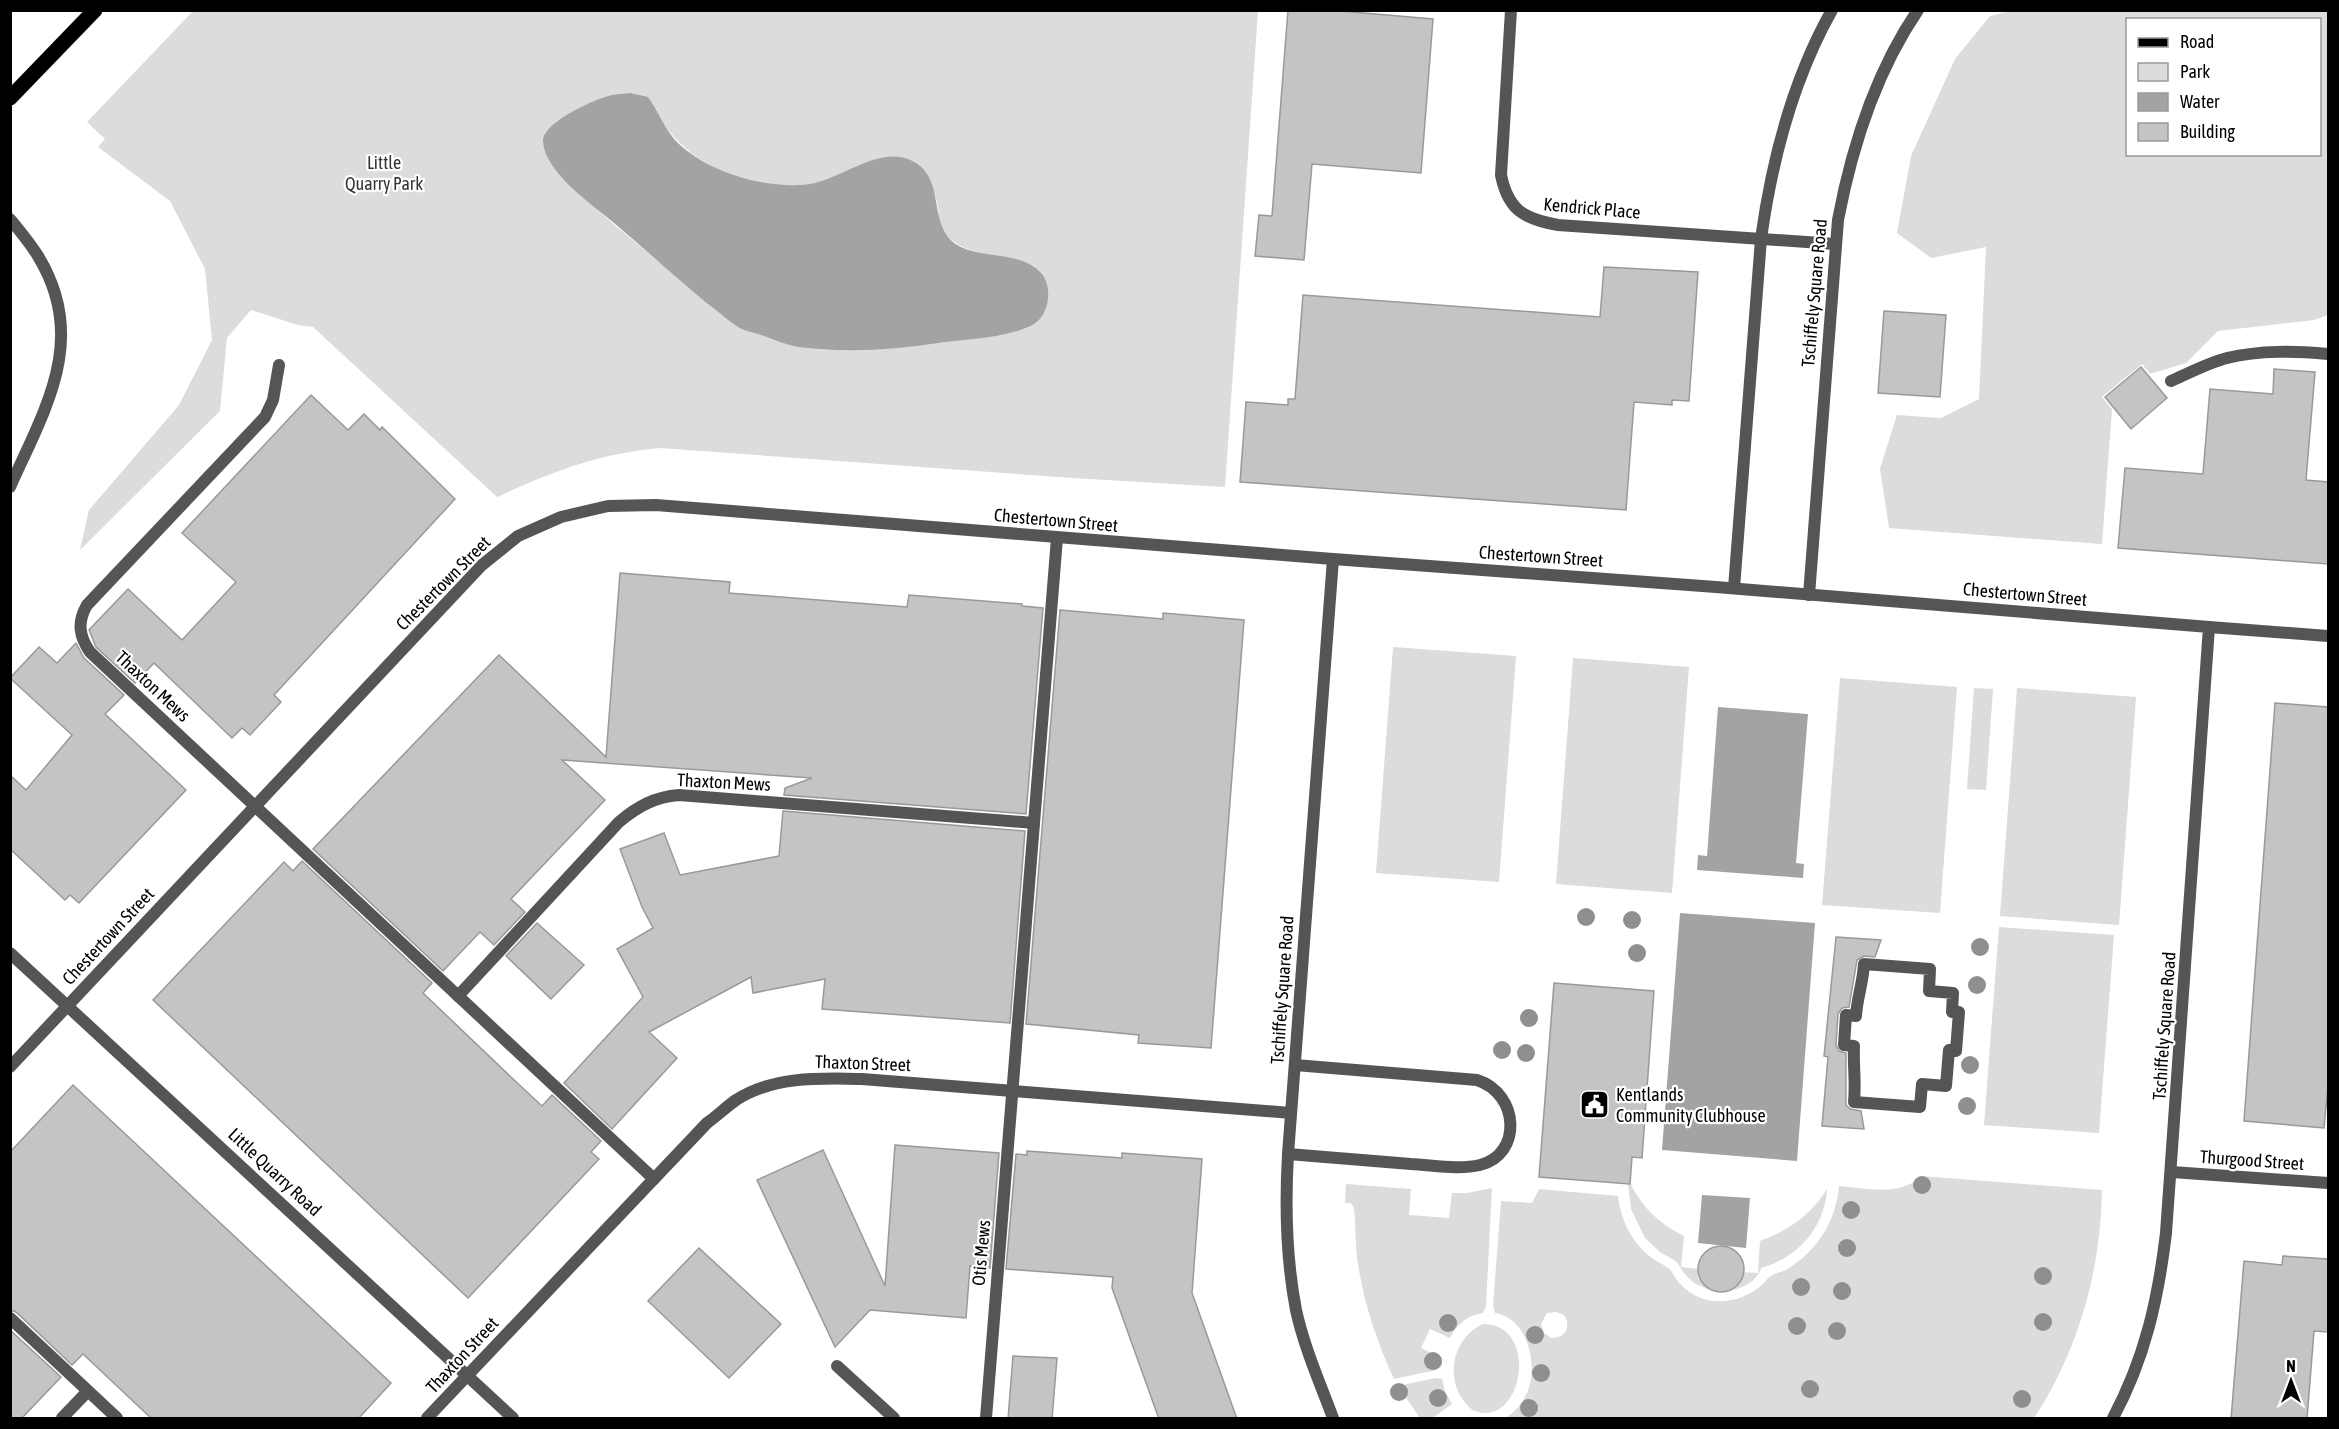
<svg xmlns="http://www.w3.org/2000/svg" width="2339" height="1429" font-family="'Asap Condensed',sans-serif">
<style>
.green{fill:#dcdcdc;fill-rule:evenodd}
.water{fill:#a3a3a3}
.building{fill:#c4c4c4;stroke:#999;stroke-width:1.5}
.lines{fill:none;stroke-linecap:round;stroke-linejoin:round}
.primary-casing{stroke:#dbdbdb;stroke-width:16}
.service{stroke:#555;stroke-width:12}
.pedestrian{stroke:#555;stroke-width:12}
.minor{stroke:#555;stroke-width:12}
.tertiary{stroke:#555;stroke-width:12}
.primary{stroke:#000;stroke-width:15}
.tree{fill:#8f8f8f}
.labels{text-anchor:middle;dominant-baseline:central;stroke-width:4.5;stroke-linejoin:round;paint-order:stroke}
.park-label{font-size:18px;fill:#333;stroke:#fff}
.street-label{font-size:18px;fill:#000;stroke:#fff}
.poi-label{font-size:18px;fill:#000;stroke:#fff;text-anchor:start}
</style>
<rect width="100%" height="100%" fill="#fff"/>
<g class="green">
<path d="M2014,10L2328,11V315L2314,320L2218,331L2186,363L2150,374L2142,364L2102,397L2112,409L2102,544L1889,528L1880,469L1897,415L1941,418L1979,399L1986,247L1931,258L1897,233L1911,156L1955,59L1990,16ZM2128,20H2320V154H2128Z"/>
<path d="M193,11H1258L1225,487L1072,478L660,448C597,454 554,471 497,497L313,327L298,325L251,310L227,338L220,411L80,550L89,510L179,405L212,340L205,269L170,201L98,147L105,139L87,122ZM656,109C680,164 753,193 811,184C839,180 864,156 894,157C901,157 909,161 916,163C922,173 931,184 935,195C943,217 932,229 959,245C992,264 1031,245 1048,290L688,287C642,246 589,208 550,162Z"/>
<path d="M1393,647L1516,656L1499,882L1376,873Z"/>
<path d="M1573,658L1689,667L1672,893L1556,884Z"/>
<path d="M1840,678L1957,687L1940,913L1822,905Z"/>
<path d="M1974,688L1993,689L1986,790L1967,789Z"/>
<path d="M2017,688L2136,697L2119,925L2000,916Z"/>
<path d="M1999,927L2114,935L2099,1133L1984,1125Z"/>
<path d="M1921,1176L2102,1190C2101,1270 2078,1352 2034,1418H1506C1517,1410 1525,1400 1529,1388C1537,1361 1527,1318 1495,1313L1493,1306L1501,1201L1532,1203L1539,1189L1618,1196C1621,1221 1632,1243 1652,1258C1657,1262 1663,1264 1668,1268C1672,1270 1673,1275 1676,1279C1682,1287 1692,1295 1701,1298C1720,1305 1743,1300 1758,1288C1763,1285 1767,1278 1771,1276C1778,1272 1786,1271 1792,1266C1820,1247 1836,1219 1839,1186C1865,1188 1901,1197 1921,1176ZM1556,1312L1564,1315C1572,1327 1565,1338 1551,1338L1544,1333L1541,1324L1547,1313Z"/>
<path d="M1628,1183H1630C1642,1207 1659,1224 1684,1236L1681,1267L1699,1269L1698,1278L1709,1290L1694,1283L1683,1272L1677,1262L1660,1252L1645,1238L1631,1209Z"/>
<path d="M1346,1184L1411,1189L1409,1215L1449,1218L1452,1193H1467L1492,1188L1486,1306L1483,1313C1468,1315 1457,1324 1450,1338L1430,1329L1421,1348L1442,1358V1366L1436,1370L1394,1379C1377,1342 1364,1304 1358,1264C1355,1245 1356,1226 1354,1208L1351,1203H1345Z"/>
<path d="M1827,1189C1825,1227 1798,1258 1761,1268C1757,1282 1742,1288 1729,1291L1742,1281V1272L1758,1273L1760,1241C1788,1231 1812,1214 1827,1189Z"/>
<path d="M1483,1324C1537,1324 1525,1416 1483,1413C1477,1412 1471,1410 1467,1405C1444,1380 1452,1338 1483,1324Z"/>
<path d="M1435,1378L1442,1379L1445,1391L1452,1404L1434,1417L1435,1418H1420L1398,1386Z"/>
</g>
<g class="water">
<path d="M630,93L648,97C659,112 665,130 678,143C709,173 768,190 810,184C843,179 882,142 916,163C947,183 926,230 961,247C986,259 1022,251 1042,274C1053,288 1049,315 1034,324C1010,338 966,339 938,343C899,349 860,352 821,349C811,348 800,348 790,345C780,343 771,338 761,335C753,332 744,331 738,327C727,320 718,311 708,304C676,278 646,250 614,223C593,205 544,172 543,141C543,122 595,99 612,95C618,94 624,94 630,93Z"/>
<path d="M1718,707L1808,714L1796,863L1804,864L1803,878L1697,870L1698,855L1707,856Z"/>
<path d="M1680,913L1815,923L1797,1161L1662,1150Z"/>
<path d="M1702,1195L1750,1198L1746,1248L1698,1243Z"/>
</g>
<g class="building">
<path d="M1288,10H1329L1433,19L1421,173L1312,164L1304,260L1255,256L1259,215L1272,216Z"/>
<path d="M1604,267L1698,272L1689,401L1672,400V405L1634,402L1626,510L1240,482L1246,402L1288,405V399H1295L1303,295L1600,317Z"/>
<path d="M1884,311L1946,315L1940,397L1878,393Z"/>
<path d="M2141,367L2167,398L2131,429L2105,397Z"/>
<path d="M2274,369L2315,372L2306,480L2328,482V564L2118,548L2125,468L2203,474L2210,389L2273,394Z"/>
<path d="M311,395L348,430L364,414L380,430L382,427L455,499L274,695L281,702L250,735L242,728L232,738L154,663L135,683L96,647L89,630L128,589L182,640L236,582L182,533Z"/>
<path d="M620,573L730,582L729,593L907,607L909,595L1022,604V606L1043,608L1026,814L784,795L785,788L812,778L562,760L605,800L511,899L525,912L494,945L480,932L443,971L313,849L499,655L606,757Z"/>
<path d="M1060,610L1163,619V613L1244,620L1211,1048L1138,1043L1139,1035L1026,1024Z"/>
<path d="M76,643L84,658L124,695L105,714L186,790L79,903L70,895L65,900L10,849V775L26,790L72,735L10,678L39,647L57,663Z"/>
<path d="M2275,703L2328,707V1086L2324,1128L2244,1121Z"/>
<path d="M783,811L1025,831L1010,1023L822,1009L825,979L753,993L751,977L649,1032L677,1058L612,1129L564,1083L643,997L617,949L653,928L642,907L620,849L664,833L680,875L779,856Z"/>
<path d="M302,861L432,983L423,993L512,1078L542,1106L552,1095L601,1141L591,1152L599,1159L468,1298L153,1000L284,862L293,871Z"/>
<path d="M537,923L584,965L551,999L506,956Z"/>
<path d="M1836,937L1881,940L1875,957L1864,956L1857,960L1849,1007L1842,1008L1838,1014L1836,1045L1839,1051L1846,1053V1105L1850,1109L1861,1111L1864,1129L1822,1126L1828,1057L1824,1056Z"/>
<path d="M1554,983L1654,991L1642,1158L1632,1157L1630,1184L1539,1177Z"/>
<path d="M73,1085L391,1383L358,1419H152L83,1354L72,1365L16,1312L10,1310V1152Z"/>
<path d="M895,1145L999,1153L990,1268L970,1266L966,1318L870,1310L835,1347L757,1180L823,1150L885,1286Z"/>
<path d="M1027,1151L1122,1158V1153L1202,1159L1192,1293L1237,1419H1159L1112,1288L1113,1277L1006,1269L1016,1154L1027,1155Z"/>
<circle cx="1721" cy="1269" r="23"/>
<path d="M699,1248L781,1324L729,1378L648,1301Z"/>
<path d="M2283,1256L2328,1259V1332L2314,1331L2307,1419H2231L2244,1261L2282,1265Z"/>
<path d="M10,1330L61,1377L21,1419H10Z"/>
<path d="M1013,1356L1057,1358L1052,1419H1008Z"/>
</g>
<g class="lines">
<defs>
<path id="primary" d="M10,98L95,10"/>
</defs>
<use href="#primary" class="primary-casing"/>
<g class="service">
<path d="M279,365L273,400L265,417L87,605C77,622 79,636 90,652L654,1179"/>
<path d="M2171,381C2189,373 2208,363 2227,358C2261,350 2294,351 2328,354"/>
<path d="M458,996L619,822C638,806 655,797 679,795L1034,823"/>
<path d="M1288,1154C1329,1157 1370,1161 1411,1164C1433,1165 1458,1170 1480,1165C1522,1155 1520,1094 1477,1080L1295,1065"/>
<path d="M10,1318L117,1418"/>
<path d="M837,1366L894,1418"/>
<path d="M62,1418L88,1391"/>
<path d="M986,1418L1057,538"/>
</g>
<path class="pedestrian" d="M1864,964L1930,969L1929,991L1953,993L1952,1012H1959L1956,1051L1949,1050L1946,1086L1922,1084L1920,1107L1854,1102C1856,1082 1853,1065 1854,1046L1844,1045L1846,1015L1856,1016C1857,998 1863,983 1864,964Z"/>
<g class="minor">
<path d="M1511,10L1501,175C1508,210 1524,219 1558,225L1835,244"/>
<path d="M10,219C20,231 30,243 38,256C89,339 45,409 10,487"/>
<path d="M2209,627L2328,636"/>
<path d="M10,953L513,1418"/>
<path d="M10,1067L482,565L518,536L561,517L608,506L656,505L1333,559"/>
<path d="M2172,1172L2328,1183"/>
<path d="M427,1418L707,1123C717,1116 726,1107 736,1100C773,1076 820,1078 862,1079L1291,1113"/>
</g>
<g class="tertiary">
<path d="M1734,588L1761,239C1772,159 1792,81 1832,10"/>
<path d="M1809,595L1838,220C1852,146 1875,73 1918,10"/>
<path d="M1333,1418C1320,1383 1304,1347 1296,1310C1286,1258 1285,1206 1288,1154L1333,559L1716,587L2209,627L2166,1233C2158,1300 2145,1358 2113,1418"/>
</g>
<use href="#primary" class="primary"/>
</g>
<g class="tree">
<circle cx="1586" cy="917" r="9"/>
<circle cx="1632" cy="920" r="9"/>
<circle cx="1980" cy="947" r="9"/>
<circle cx="1637" cy="953" r="9"/>
<circle cx="1977" cy="985" r="9"/>
<circle cx="1529" cy="1018" r="9"/>
<circle cx="1502" cy="1050" r="9"/>
<circle cx="1526" cy="1053" r="9"/>
<circle cx="1970" cy="1065" r="9"/>
<circle cx="1967" cy="1106" r="9"/>
<circle cx="1922" cy="1185" r="9"/>
<circle cx="1851" cy="1210" r="9"/>
<circle cx="1847" cy="1248" r="9"/>
<circle cx="2043" cy="1276" r="9"/>
<circle cx="1801" cy="1287" r="9"/>
<circle cx="1842" cy="1291" r="9"/>
<circle cx="2043" cy="1322" r="9"/>
<circle cx="1448" cy="1323" r="9"/>
<circle cx="1797" cy="1326" r="9"/>
<circle cx="1837" cy="1331" r="9"/>
<circle cx="1535" cy="1335" r="9"/>
<circle cx="1433" cy="1361" r="9"/>
<circle cx="1541" cy="1373" r="9"/>
<circle cx="1810" cy="1389" r="9"/>
<circle cx="1399" cy="1392" r="9"/>
<circle cx="1438" cy="1398" r="9"/>
<circle cx="2022" cy="1399" r="9"/>
<circle cx="1529" cy="1408" r="9"/>
</g>
<defs>
<symbol id="civic-square" viewBox="-11 -11 22 22"><rect x="-9" y="-9" width="18" height="18" rx="4" fill="#000" stroke="#fff"/><path d="M-.6-6.5H3V-4.5H.6V-3L4-1V1h2V6H-6V1h2V-1L-.6-3ZM-1.2 2.5V6h2.4V2.5Z" fill="#fff"/></symbol>
</defs>
<g fill-rule="evenodd">
<use href="#civic-square" x="1578" y="1088" width="33" height="33"/>
</g>
<g class="labels">
<g class="park-label">
<text x="384" y="162">Little<tspan x="384" dy="21">Quarry Park</tspan></text>
</g>
<g class="street-label">
<text transform="translate(1592 208) rotate(5)">Kendrick Place</text>
<text transform="translate(1814 293) rotate(-85)">Tschiffely Square Road</text>
<text transform="translate(1056 520) rotate(5)">Chestertown Street</text>
<text transform="translate(1541 556) rotate(4)">Chestertown Street</text>
<text transform="translate(443 583) rotate(-45)">Chestertown Street</text>
<text transform="translate(2025 594) rotate(5)">Chestertown Street</text>
<text transform="translate(153 686) rotate(43)">Thaxton Mews</text>
<text transform="translate(724 782) rotate(3)">Thaxton Mews</text>
<text transform="translate(108 936) rotate(-47)">Chestertown Street</text>
<text transform="translate(1282 990) rotate(-86)">Tschiffely Square Road</text>
<text transform="translate(2164 1026) rotate(-86)">Tschiffely Square Road</text>
<text transform="translate(863 1063) rotate(2)">Thaxton Street</text>
<text transform="translate(2252 1160) rotate(4)">Thurgood Street</text>
<text transform="translate(275 1172) rotate(43)">Little Quarry Road</text>
<text transform="translate(981 1253) rotate(-85)">Otis Mews</text>
<text transform="translate(462 1355) rotate(-47)">Thaxton Street</text>
</g>
<g class="poi-label">
<text x="1616" y="1094">Kentlands<tspan x="1616" dy="21">Community Clubhouse</tspan></text>
</g>
</g>
<rect width="2339" height="1429" fill="none" stroke="#000000" stroke-width="24"/>
<rect x="2126" y="18" width="195" height="138" fill="#ffffff" stroke="#999999" stroke-width="1.5"/>
<rect x="2138" y="38" width="30" height="9" fill="#000000" stroke="#999999" stroke-width="1.5"/>
<text x="2180" y="48" font-size="18" fill="#000000">Road</text>
<rect x="2138" y="63" width="30" height="18" fill="#dcdcdc" stroke="#999999" stroke-width="1.5"/>
<text x="2180" y="78" font-size="18" fill="#000000">Park</text>
<rect x="2138" y="93" width="30" height="18" fill="#a3a3a3" stroke="#999999" stroke-width="1.5"/>
<text x="2180" y="108" font-size="18" fill="#000000">Water</text>
<rect x="2138" y="123" width="30" height="18" fill="#c4c4c4" stroke="#999999" stroke-width="1.5"/>
<text x="2180" y="138" font-size="18" fill="#000000">Building</text>
<g transform="translate(2291 1381)" stroke="#ffffff" stroke-width="4.5" paint-order="stroke">
<path d="M0-4.5L10 22L0 15L-10 22Z" fill="#000000"/>
<text y="-9" font-size="16" font-weight="bold" text-anchor="middle" fill="#000000">N</text>
</g>
</svg>
